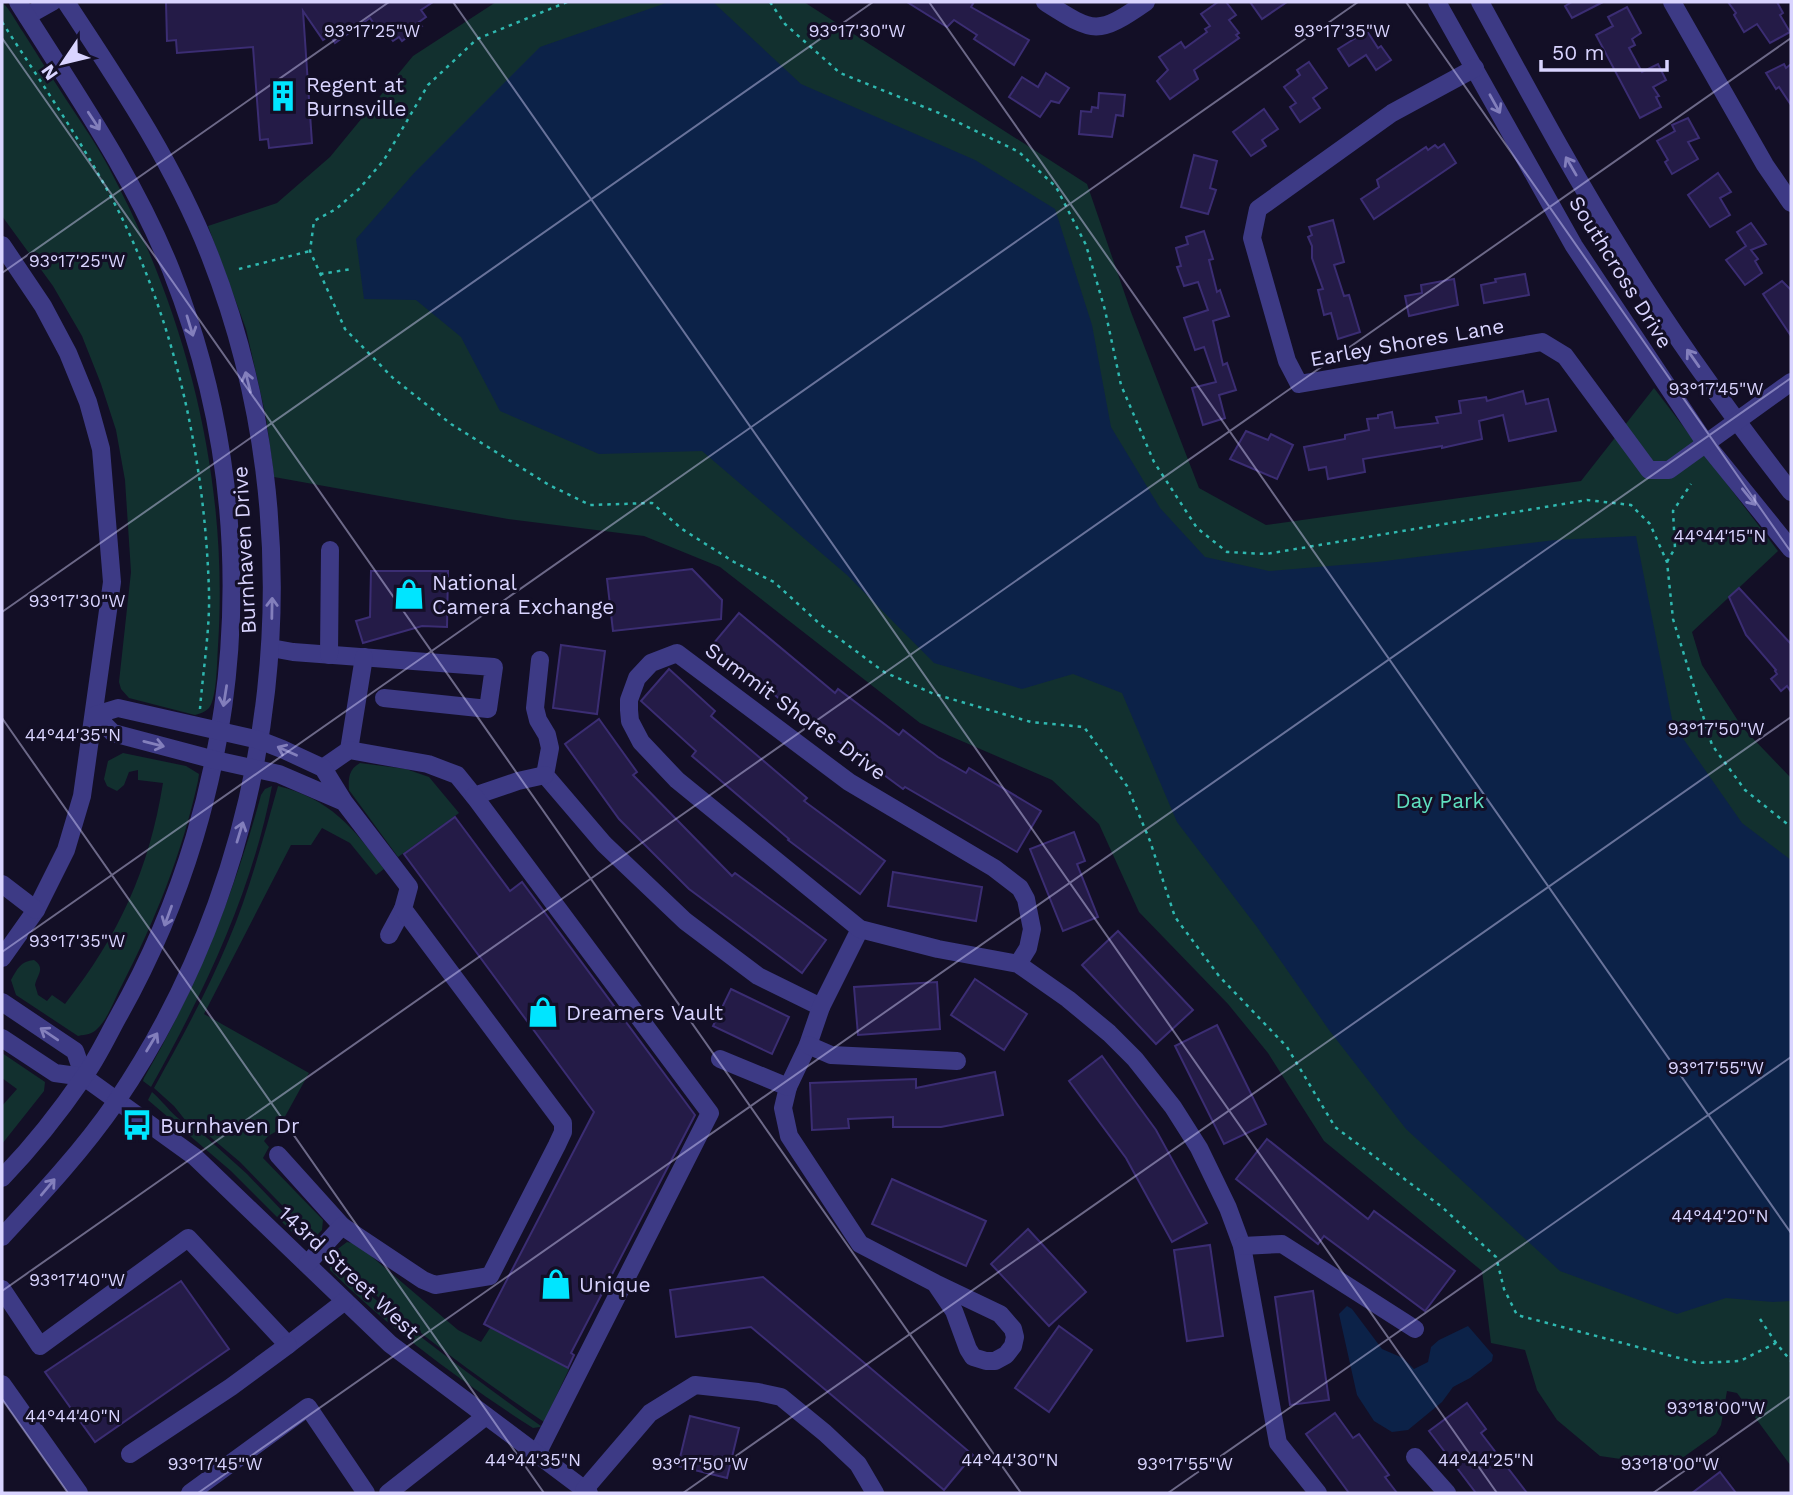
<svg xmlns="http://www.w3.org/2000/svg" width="1793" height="1495" font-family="'Work Sans',sans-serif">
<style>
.green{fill:#12302f}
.water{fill:#0c2248}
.building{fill:#241b47;stroke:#3b2d73;stroke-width:2}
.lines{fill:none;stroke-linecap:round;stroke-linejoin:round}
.path{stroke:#2fb8b0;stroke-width:2.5;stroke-dasharray:3.5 5;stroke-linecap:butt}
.minor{stroke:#3d3a85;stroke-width:18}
.oneway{stroke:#837fbc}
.ticks{fill:none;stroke:#d9d4ff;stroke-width:2;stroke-opacity:0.45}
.labels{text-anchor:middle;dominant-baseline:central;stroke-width:6;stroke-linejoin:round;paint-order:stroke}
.poi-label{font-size:21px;fill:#d9d4ff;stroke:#130f26;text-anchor:start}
.street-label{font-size:21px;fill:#d9d4ff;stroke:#130f26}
.park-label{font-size:21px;fill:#5fe0c0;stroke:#130f26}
.ticks-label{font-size:18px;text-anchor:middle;fill:#d9d4ff;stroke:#130f26;stroke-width:6;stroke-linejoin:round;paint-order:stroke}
</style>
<rect width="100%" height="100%" fill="#130f26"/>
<g class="green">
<path d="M2,2C10,9 16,22 23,32C35,51 47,70 60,90C76,115 94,140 108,166C187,314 229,478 218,646C217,660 217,698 209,708C205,712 199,714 195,715L129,698L121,689L119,682L131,572L125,480L116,430L101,384L82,336L53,286L2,216Z"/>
<path d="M496,2H804L1087,184L1131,312L1199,488L1266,525L1581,481L1654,388L1778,551L1692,632L1702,665L1742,727L1791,778V1466L1737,1393L1727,1391L1721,1425L1716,1434L1678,1461L1648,1463L1600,1456L1557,1420L1537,1390L1525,1350L1491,1343L1482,1271L1324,1141L1268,1053L1228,1004L1139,912L1099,824L1052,780L920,723L720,567L644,536L508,519L274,477L266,417L246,329L208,226L277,203L330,157L413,56Z"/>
<path d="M123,753L186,766L199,774L198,781C182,854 155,921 121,987C114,1000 108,1019 97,1029C91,1035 87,1034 78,1036L16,995L11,980C17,969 21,961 34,960C46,968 37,975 35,985L38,995L47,1001L52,995L65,1004C119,935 149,870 163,783L138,780V770L129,772L124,785L117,791L107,786L104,779L108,761Z"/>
<path d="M360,763L406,769L429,777L459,813L398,857L349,790C348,778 349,769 360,763Z"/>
<path d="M272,786C252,893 204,992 151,1087L143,1081L144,1078C196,988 234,895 261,795L265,789Z"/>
<path d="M278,786C330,799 353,827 384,869L376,875L350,843L322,828L311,845H291L204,1014L309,1073L277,1131L268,1136L264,1141L269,1147L263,1158L323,1220L322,1230L314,1238L240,1162L195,1124L186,1121L174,1106L154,1088C180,1041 206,994 227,944C249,893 263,839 278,786Z"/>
<path d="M2,1053L45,1082L44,1091L2,1144V1106L17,1089L2,1078Z"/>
<path d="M152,1092C167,1105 177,1123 196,1128L247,1174L310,1240H300L231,1171L148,1100Z"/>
<path d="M347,1242L357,1244L458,1330L481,1342L490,1328L569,1369L544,1422C468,1371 397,1318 331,1254Z"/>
<path d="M329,1258C395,1320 467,1373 541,1426L540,1427L533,1428C460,1381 391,1330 330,1270Z"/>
</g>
<g class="water">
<path d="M669,2H713L801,84L975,160L1055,209L1092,325L1111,427L1160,508L1205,557L1269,571L1377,562L1555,540L1636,536L1673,724L1742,823L1791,860V1301L1773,1302L1726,1298L1677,1314L1560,1271L1406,1129L1329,1030L1257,927L1177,822L1122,693L1073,674L1022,689L934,663L847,575L702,451L599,454L500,411L461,337L416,300L364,299L356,239L415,172L540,47Z"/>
<path d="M1347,1306L1352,1309L1382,1349L1403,1358L1414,1369L1428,1362L1431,1347L1439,1340L1468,1326L1493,1355L1492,1361L1470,1378L1453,1387L1442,1402L1408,1430L1392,1432L1374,1421L1357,1395L1339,1314Z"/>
</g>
<g class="building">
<path d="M166,2H433L421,10L426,17L419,22L422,26L402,41L399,37L393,41L387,33L382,36L370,18L335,43L330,35L323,40L303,11L312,143L269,148L268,139L260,140L253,47L177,53L176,40L167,41Z"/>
<path d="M907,2H974L971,7L1029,40L1014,65L974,39L977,35L954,20L947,27Z"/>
<path d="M1218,2H1226L1236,15L1229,20L1239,33L1236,35L1239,38L1194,70L1198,79L1170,99L1157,81L1168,70L1159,57L1181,42L1185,48L1207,32L1205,29L1210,26L1201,14Z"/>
<path d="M1250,2H1287L1262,19Z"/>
<path d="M1572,2H1603L1572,18L1565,6Z"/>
<path d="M1728,2H1777L1783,13L1780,15L1790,32L1770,43L1757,24L1744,32L1734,15L1736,13Z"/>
<path d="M1627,7L1641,33L1632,39L1635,45L1629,48L1642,72L1658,64L1666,80L1653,87L1659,96L1656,97L1661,107L1640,118L1596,35L1613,26L1608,17Z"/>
<path d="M1367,31L1378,48L1381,46L1391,60L1376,70L1366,55L1349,66L1338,49Z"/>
<path d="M1309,62L1327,88L1313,98L1320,108L1300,122L1290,107L1296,103L1284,87L1300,75L1297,70Z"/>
<path d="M1784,64L1786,68L1791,64V105L1779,87L1776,89L1766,73Z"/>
<path d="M1046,73L1069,88L1059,103L1051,101L1040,117L1009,97L1022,77L1038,87Z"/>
<path d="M1099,93L1125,95L1123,116L1116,115L1112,137L1079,134L1081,111L1091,112L1092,107L1098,108Z"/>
<path d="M1264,109L1278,129L1262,140L1266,146L1251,156L1233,132Z"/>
<path d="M1688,118L1699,138L1688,142L1698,159L1672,174L1665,162L1668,160L1657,141L1675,131L1672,125Z"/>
<path d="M1444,144L1456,163L1374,219L1361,199L1379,187L1377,180L1426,147L1428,150L1435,145L1438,148Z"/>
<path d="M1194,155L1217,161L1210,188L1216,190L1208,214L1181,207Z"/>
<path d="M1718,173L1731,192L1720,198L1730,215L1710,227L1688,195Z"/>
<path d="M1333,220L1344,262L1334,265L1344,296L1349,295L1360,332L1338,339L1331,313L1324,315L1318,290L1323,289L1312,258V246L1308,237L1312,235L1309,227Z"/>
<path d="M1751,223L1766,244L1751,250L1758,259L1755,261L1762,273L1745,285L1726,260L1746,246L1737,232Z"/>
<path d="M1204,231L1213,259L1209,260L1217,292L1220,290L1229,316L1213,321L1223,365L1227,363L1236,390L1219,395L1225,418L1203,425L1192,388L1216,382L1204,347L1195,350L1184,318L1208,310L1198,282L1184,286L1177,267L1181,266L1176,248L1188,244L1186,237Z"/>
<path d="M1525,274L1529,295L1484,303L1481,285L1496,282L1495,279Z"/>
<path d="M1454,279L1458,305L1409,316L1405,296L1422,293L1421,285Z"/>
<path d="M1782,281L1791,290V336L1763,294Z"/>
<path d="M1523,391L1526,404L1548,399L1556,431L1509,441L1503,415L1479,421L1482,439L1442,448V446L1363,459L1365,472L1328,479L1326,467L1309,470L1304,447L1345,439V435L1369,430L1367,419L1378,418V415L1392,412L1395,428L1438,423L1436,417L1461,413L1459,401L1486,397L1487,401Z"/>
<path d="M1246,431L1268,440L1271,434L1293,445L1277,479L1230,459Z"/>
<path d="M692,569L722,600L721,619L613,631L607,579Z"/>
<path d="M371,571H448L447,627L422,626L363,643L356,621L370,617Z"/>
<path d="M1739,588L1791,644V692L1787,686L1781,691L1771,679L1777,674L1775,671L1776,670L1746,635L1729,597Z"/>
<path d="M739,613L835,693L838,689L899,735L903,730L938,757L966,773L969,768L1041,811L1017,852L905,787L903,789L800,713L799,715L713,644Z"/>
<path d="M561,645L605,651L597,714L553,708Z"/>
<path d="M669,669L715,711L711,716L807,798L804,801L885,861L860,894L788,840L789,839L692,756L696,751L641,701Z"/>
<path d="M599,719L637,772L633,775L732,876L735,873L826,940L802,973L689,889L619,819L565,744Z"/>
<path d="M455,817L510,891L522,882L695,1115L571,1353L574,1355L568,1368L484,1324L594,1112L404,854Z"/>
<path d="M1074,832L1085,861L1077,864L1098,917L1063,931L1030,849Z"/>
<path d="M893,872L982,887L976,921L888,906Z"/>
<path d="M1118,931L1193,1010L1156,1044L1082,965Z"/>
<path d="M975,979L1027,1014L1004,1050L951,1015Z"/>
<path d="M937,982L940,1029L858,1035L854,987Z"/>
<path d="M731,989L789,1017L772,1054L713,1026Z"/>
<path d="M1217,1025L1266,1124L1224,1144L1175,1046Z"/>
<path d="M1102,1056L1156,1130L1207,1223L1172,1242L1126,1158L1069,1081Z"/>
<path d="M995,1072L1003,1115L941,1127H893V1117L848,1119L849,1128L812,1130L810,1083L916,1079V1088Z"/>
<path d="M1267,1139L1368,1219L1374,1211L1455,1271L1425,1311L1324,1236L1318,1244L1236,1179Z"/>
<path d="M892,1179L986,1221L966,1266L872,1224Z"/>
<path d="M1028,1229L1086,1292L1049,1326L991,1264Z"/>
<path d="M1210,1245L1223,1336L1187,1341L1174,1250Z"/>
<path d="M763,1277L973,1455L944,1490L751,1327L676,1337L670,1290Z"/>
<path d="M181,1281L229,1349L95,1442L45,1372Z"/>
<path d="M1313,1291L1329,1400L1290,1405L1275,1297Z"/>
<path d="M1059,1326L1092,1350L1049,1412L1015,1388Z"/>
<path d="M1467,1403L1486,1429L1481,1433L1527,1493H1476L1429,1431Z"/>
<path d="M1335,1413L1353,1438L1359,1434L1389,1475L1385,1477L1397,1493H1349L1306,1434Z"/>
<path d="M690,1416L739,1428L727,1478L678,1466Z"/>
<path d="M1720,1472L1736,1493H1692Z"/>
</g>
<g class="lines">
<g class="path">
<path d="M567,2L477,39L428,85L384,160L359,189L336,209L314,221L310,251L345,329L393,378L451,424L549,485L590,505L652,503L682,529L734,562L774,582L821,625L884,672L934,694L1031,722L1084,727L1127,786L1150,841L1175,917L1219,976L1287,1047L1335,1127L1442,1207L1496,1257L1504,1289L1517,1315L1698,1363L1740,1361L1776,1343L1791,1361"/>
<path d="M770,2L785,24L840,73L939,113L1019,152L1056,187L1086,245L1105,310L1121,385L1154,462L1197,528L1227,552L1266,554L1587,500L1631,505L1650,524L1667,562L1673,619L1712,745L1745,790L1791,827"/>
<path d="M2,22C42,84 85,146 119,212C177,329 205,462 209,592C210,630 203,670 200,709"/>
<path d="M239,269L310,251"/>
<path d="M320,274L352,269"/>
<path d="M1667,562L1675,548L1673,511L1691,484"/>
<path d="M1760,1319L1776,1343"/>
</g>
<g class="minor">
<path d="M1045,2C1094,33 1097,36 1146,2"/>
<path d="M1437,2L1574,246L1706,444L1791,549"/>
<path d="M1480,2C1526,86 1571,171 1622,252C1673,336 1731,415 1791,492"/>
<path d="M1672,2L1765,165L1791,203"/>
<path d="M27,16L52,2"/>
<path d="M1475,68L1392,113L1258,209L1252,238L1287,361L1299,384L1542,342L1565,356L1649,470H1669L1791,382"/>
<path d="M2,245L43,306L68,353L88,402L101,449L112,582L82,796L66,850L36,910L2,958"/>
<path d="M271,648L293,652L494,667L488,709L384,698"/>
<path d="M329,655L330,550"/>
<path d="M540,660L535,708L538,720L547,735L550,748L545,775L604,844L685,921L758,976L821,1007"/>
<path d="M349,750L364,657"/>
<path d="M323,768L349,750L428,764L457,775L474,796L518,781L545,775"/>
<path d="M474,796L710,1113L537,1454"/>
<path d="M2,884L36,910"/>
<path d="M860,929L821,1007L808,1045L788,1087L783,1108L789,1136L860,1244L935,1283L954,1311L968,1349L973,1357L986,1361H995L1006,1355L1013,1346L1015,1337L1013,1329L1000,1314L935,1283"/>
<path d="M389,935L403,909"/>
<path d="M1018,964L938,949L860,929L677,780L641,742L630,721L629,710V700L637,678L651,663L677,653L849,782L994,868L1020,888L1026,899L1032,929L1028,948L1018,964L1068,999L1109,1033L1135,1059L1173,1107L1199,1148L1228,1208L1242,1246L1278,1443L1318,1493"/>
<path d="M2,1002L75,1051L84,1077"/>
<path d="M2,1038L55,1073L84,1077L195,1157L390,1344L589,1493"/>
<path d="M808,1045L831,1055L957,1061"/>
<path d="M720,1059L788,1087"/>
<path d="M278,1155L342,1226"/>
<path d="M2,1178C31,1148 59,1113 83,1078C97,1059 107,1037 118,1017C247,788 268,515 171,270C132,173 73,90 18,2"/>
<path d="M2,1237C42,1194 83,1150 116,1102C283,856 318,532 210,256C174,164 120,84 66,2"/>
<path d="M1242,1246L1282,1244L1415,1329"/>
<path d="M307,1264L342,1226L423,1280L435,1285L490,1276L557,1145L563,1132V1123L403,909L409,887L344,802L323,768L282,749L259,740L118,708L95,715L113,733L215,760L279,774L344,802"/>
<path d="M2,1289L40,1346L188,1238L288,1345L345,1301"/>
<path d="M2,1384L79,1493"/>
<path d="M130,1454L231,1387L288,1345"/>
<path d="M1415,1457L1447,1493"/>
<path d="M584,1490L650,1413L695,1385L758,1392L781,1397L825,1433L858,1464L875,1493"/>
<path d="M190,1493L308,1407L366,1493"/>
<path d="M388,1493L486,1416"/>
</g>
</g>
<defs><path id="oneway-shaft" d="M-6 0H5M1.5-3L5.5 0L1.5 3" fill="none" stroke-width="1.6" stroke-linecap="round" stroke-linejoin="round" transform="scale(1.75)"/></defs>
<g class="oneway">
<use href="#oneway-shaft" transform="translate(1495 104) rotate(61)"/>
<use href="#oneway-shaft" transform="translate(94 121) rotate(57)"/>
<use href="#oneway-shaft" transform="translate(1571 166) rotate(-120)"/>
<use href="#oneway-shaft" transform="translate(190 326) rotate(73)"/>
<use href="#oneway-shaft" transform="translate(1693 358) rotate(-125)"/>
<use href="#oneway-shaft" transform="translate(248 382) rotate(-104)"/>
<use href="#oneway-shaft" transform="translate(1749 497) rotate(51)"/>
<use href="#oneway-shaft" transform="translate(272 608) rotate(-89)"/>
<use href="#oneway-shaft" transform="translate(225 696) rotate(99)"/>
<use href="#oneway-shaft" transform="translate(154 744) rotate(14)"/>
<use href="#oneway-shaft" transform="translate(287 751) rotate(-156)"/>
<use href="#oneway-shaft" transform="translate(240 832) rotate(-73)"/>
<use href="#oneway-shaft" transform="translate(168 916) rotate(110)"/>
<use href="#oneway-shaft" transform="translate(49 1034) rotate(-146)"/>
<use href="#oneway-shaft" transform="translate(152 1042) rotate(-59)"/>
<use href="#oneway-shaft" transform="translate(48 1187) rotate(-50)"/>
</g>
<path class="ticks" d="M453,2L1497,1493M929,2L1791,1233M1406,2L1791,552M2,38L1021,1493M2,273L389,2M2,612L873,2M2,718L544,1493M2,952L1358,2M2,1291L1791,38M2,1399L68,1493M198,1493L1791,378M683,1493L1791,717M1168,1493L1791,1057M1653,1493L1791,1396"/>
<defs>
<symbol id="building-bare" viewBox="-9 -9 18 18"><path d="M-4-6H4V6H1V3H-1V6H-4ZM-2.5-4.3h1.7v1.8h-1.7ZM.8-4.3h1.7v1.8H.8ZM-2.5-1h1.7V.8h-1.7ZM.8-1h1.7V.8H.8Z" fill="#00e5ff" stroke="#130f26" stroke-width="2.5" paint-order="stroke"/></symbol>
<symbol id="shop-bare" viewBox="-9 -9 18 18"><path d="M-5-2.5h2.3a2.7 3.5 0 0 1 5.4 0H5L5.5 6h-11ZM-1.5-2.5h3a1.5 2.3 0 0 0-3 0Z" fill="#00e5ff" stroke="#130f26" stroke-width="2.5" paint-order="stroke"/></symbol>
<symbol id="bus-bare" viewBox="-9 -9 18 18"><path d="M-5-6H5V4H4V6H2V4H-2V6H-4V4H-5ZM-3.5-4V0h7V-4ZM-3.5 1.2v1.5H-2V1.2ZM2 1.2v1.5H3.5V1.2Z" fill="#00e5ff" stroke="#130f26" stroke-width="2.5" paint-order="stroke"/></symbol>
</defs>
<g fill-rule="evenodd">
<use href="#building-bare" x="261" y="74" width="44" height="44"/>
<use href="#shop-bare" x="387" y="572" width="44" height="44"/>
<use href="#shop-bare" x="521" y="990" width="44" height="44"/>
<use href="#bus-bare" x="115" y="1103" width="44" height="44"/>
<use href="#shop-bare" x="534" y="1262" width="44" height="44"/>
</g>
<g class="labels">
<g class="poi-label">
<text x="306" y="84">Regent at<tspan x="306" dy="24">Burnsville</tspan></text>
<text x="432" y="582">National<tspan x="432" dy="24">Camera Exchange</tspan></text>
<text x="566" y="1012">Dreamers Vault</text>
<text x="160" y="1125">Burnhaven Dr</text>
<text x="579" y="1284">Unique</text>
</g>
<g class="street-label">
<text transform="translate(1621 272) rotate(58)">Southcross Drive</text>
<text transform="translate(1407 342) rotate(-10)">Earley Shores Lane</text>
<text transform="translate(244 550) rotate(-93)">Burnhaven Drive</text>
<text transform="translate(796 711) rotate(36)">Summit Shores Drive</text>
<text transform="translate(349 1272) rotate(43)">143rd Street West</text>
</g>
<g class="park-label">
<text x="1440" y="800">Day Park</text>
</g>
</g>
<g class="ticks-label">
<text x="372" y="37">93°17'25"W</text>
<text x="857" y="37">93°17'30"W</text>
<text x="1342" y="37">93°17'35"W</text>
<text x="77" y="267">93°17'25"W</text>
<text x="1716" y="395">93°17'45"W</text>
<text x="1720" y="542">44°44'15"N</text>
<text x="77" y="607">93°17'30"W</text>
<text x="1716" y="735">93°17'50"W</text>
<text x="73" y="741">44°44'35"N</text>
<text x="77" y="947">93°17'35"W</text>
<text x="1716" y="1074">93°17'55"W</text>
<text x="1720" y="1222">44°44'20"N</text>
<text x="77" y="1286">93°17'40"W</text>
<text x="1716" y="1414">93°18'00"W</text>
<text x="73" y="1422">44°44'40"N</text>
<text x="533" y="1466">44°44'35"N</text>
<text x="1010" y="1466">44°44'30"N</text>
<text x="1486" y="1466">44°44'25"N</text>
<text x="215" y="1470">93°17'45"W</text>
<text x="700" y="1470">93°17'50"W</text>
<text x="1185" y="1470">93°17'55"W</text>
<text x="1670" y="1470">93°18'00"W</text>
</g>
<rect width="1793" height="1495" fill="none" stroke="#d9d4ff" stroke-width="7"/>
<g transform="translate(63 63) rotate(235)" stroke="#130f26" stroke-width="5" paint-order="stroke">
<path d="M0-5L12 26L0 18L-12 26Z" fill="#d9d4ff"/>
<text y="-10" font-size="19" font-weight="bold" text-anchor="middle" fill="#d9d4ff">N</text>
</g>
<path d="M1541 60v10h126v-10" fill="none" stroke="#d9d4ff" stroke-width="3.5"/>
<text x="1552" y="60" font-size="21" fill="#d9d4ff" stroke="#130f26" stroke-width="5" paint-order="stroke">50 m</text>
</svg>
